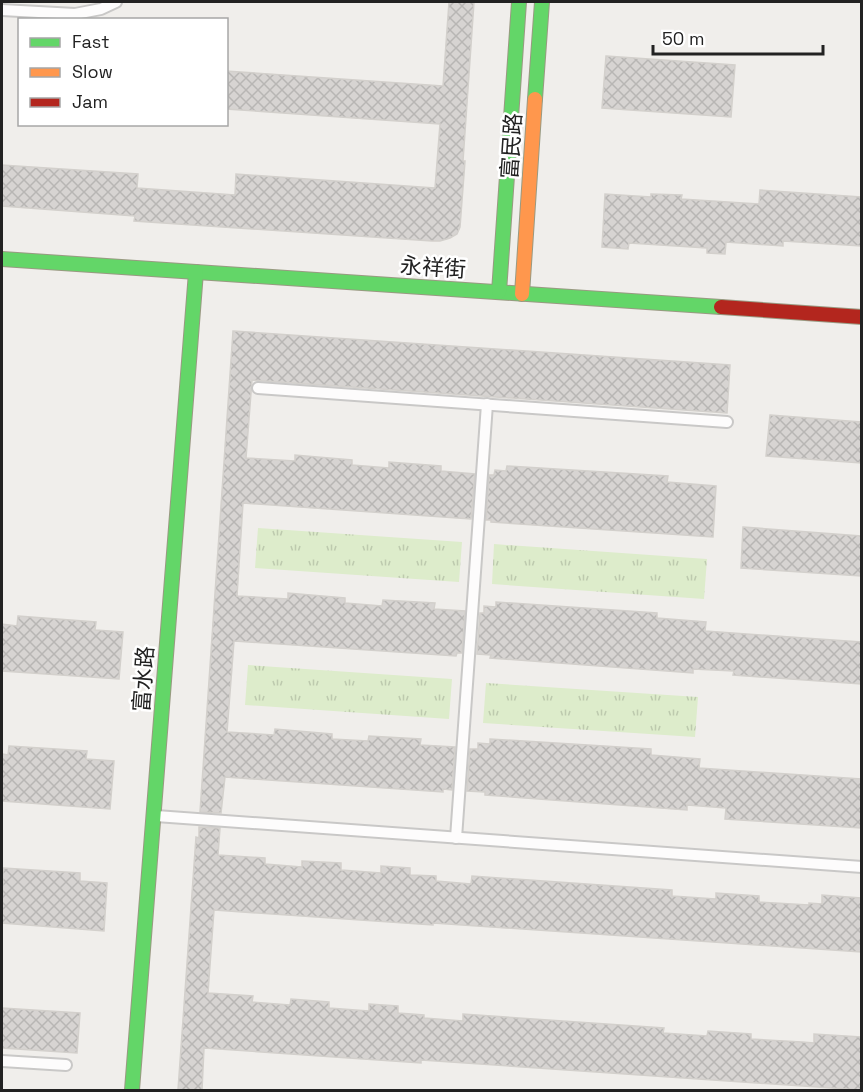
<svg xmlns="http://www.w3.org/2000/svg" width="863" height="1092" font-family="'Space Grotesk','Noto Sans SC',sans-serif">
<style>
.grass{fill:url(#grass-tufts)}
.building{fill:url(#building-cross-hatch);stroke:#d3d0cc;stroke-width:1.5}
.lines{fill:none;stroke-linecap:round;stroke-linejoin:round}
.lane-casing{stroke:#c9c8c7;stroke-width:14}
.fast-casing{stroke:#999a82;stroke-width:16}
.slow-casing{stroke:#999a82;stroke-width:16}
.jam-casing{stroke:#999a82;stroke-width:16}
.lane{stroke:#fdfcfc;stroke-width:10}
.fast{stroke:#63d668;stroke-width:14}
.slow{stroke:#ff974d;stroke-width:14}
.jam{stroke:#b3261e;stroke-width:14}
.labels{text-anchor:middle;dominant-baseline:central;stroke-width:5;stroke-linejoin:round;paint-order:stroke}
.street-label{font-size:22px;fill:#222;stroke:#fff}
</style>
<defs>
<pattern id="grass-tufts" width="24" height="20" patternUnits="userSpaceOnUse" patternTransform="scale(1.5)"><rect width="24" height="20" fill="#ddeccb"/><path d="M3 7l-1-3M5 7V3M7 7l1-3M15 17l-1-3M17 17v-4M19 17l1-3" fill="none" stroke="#bdcaae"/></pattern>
<pattern id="building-cross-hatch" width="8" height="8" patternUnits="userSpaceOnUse" patternTransform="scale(1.5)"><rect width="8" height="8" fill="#d7d4d2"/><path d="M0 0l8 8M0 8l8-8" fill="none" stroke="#b8b6b4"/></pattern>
</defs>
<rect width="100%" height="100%" fill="#f0eeeb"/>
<g class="grass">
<path d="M258,528L462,542L459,582L255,568Z"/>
<path d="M494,544L707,559L704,599L492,584Z"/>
<path d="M248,665L452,679L449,719L245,705Z"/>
<path d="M486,683L698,697L695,737L483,723Z"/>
</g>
<g class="building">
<path d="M449,2H474L463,161H465L460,227L457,234L450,238L440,241H432L134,221L135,216L2,206V165L138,174L137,188L235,195L236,174L435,188L440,124L226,109V71L443,86Z"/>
<path d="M606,56L735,65L731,117L602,108Z"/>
<path d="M760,190L861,197V246L783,241V246L726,242L725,254L707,253V248L629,243L628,249L602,247L605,194L651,197V194L682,195L681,199L759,204Z"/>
<path d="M233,331L730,365L727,413L252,380L246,458L295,461V455L352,460V465L389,468V462L441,466V471L475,474L471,519L243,503L237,596L288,599V593L345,598V603L382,606L383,600L435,603L434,609L465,611L462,653H457L456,656L234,641L227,732L274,735L275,729L332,734V739L368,741L369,736L421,739L420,745L455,747L452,790L443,789V792L225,777L221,813L200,812Z"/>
<path d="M770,415L861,422V463L766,456Z"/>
<path d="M507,466L668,476L667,482L716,486L713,537L491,522V520H486L489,475H494L495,470L506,471Z"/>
<path d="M743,527L861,536V576L741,568Z"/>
<path d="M496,602L657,613V618L706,622L705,631L861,642V684L733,675L734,671L693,669V673L490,658L491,655L477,654L480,613H484V606L496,607Z"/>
<path d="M18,616L96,622L95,630L123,632L119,679L2,671V624L17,626Z"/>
<path d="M490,739L651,749V755L700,759L699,768L861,779V828L725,819L726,808L687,805V810L485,795V792L467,791L470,749H478V743L490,744Z"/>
<path d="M9,746L87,751L86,759L114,761L110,809L2,801V754L8,755Z"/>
<path d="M199,827L220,828L218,855L265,858V864L302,867V861L341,863V870L381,873V866L410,868V875L436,876V881L471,884L472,876L672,890V896L716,899V893L759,896V902L809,905V903L822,904V895L861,898V952L433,923V925L214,910L208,993L253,996L252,1002L290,1005L291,999L329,1002V1008L369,1011V1004L398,1006V1013L424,1015V1018L463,1021V1014L664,1028L663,1033L707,1036L708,1031L751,1034V1039L802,1042L814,1043V1034L861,1037V1090L421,1060V1063L204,1048L202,1090H178L196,837L199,838Z"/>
<path d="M3,868L80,873V881L107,883L104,931L2,923Z"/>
<path d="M2,1008L80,1013L77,1053L2,1048Z"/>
</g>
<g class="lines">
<defs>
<g id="lane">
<path d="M2,10L75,14L101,9L116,2"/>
<path d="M258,388L727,422"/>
<path d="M156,816L862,867"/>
<path d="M456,838L487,404"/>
<path d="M2,1061L66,1065"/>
</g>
<g id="fast">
<path d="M535,99L542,2"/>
<path d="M2,259L721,307"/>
<path d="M499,292L519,2"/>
<path d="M132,1090L196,272"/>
</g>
<path id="slow" d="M522,294L535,99"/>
<path id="jam" d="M721,307L862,317"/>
</defs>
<use href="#lane" class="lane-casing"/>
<use href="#fast" class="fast-casing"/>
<use href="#slow" class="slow-casing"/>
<use href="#jam" class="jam-casing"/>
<use href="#lane" class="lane"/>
<use href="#fast" class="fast"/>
<use href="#slow" class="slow"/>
<use href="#jam" class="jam"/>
</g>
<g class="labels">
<g class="street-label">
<text transform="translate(511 146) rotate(-86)">富民路</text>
<text transform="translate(433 267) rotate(4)">永祥街</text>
<text transform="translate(143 679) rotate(-86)">富水路</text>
</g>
</g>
<rect width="863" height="1092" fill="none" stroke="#222222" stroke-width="6"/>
<rect x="18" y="18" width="210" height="108" fill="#ffffff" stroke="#a7a7a7" stroke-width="1.5"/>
<rect x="30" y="38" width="30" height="9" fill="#63d668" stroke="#a7a7a7" stroke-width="1.5"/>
<text x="72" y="48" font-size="18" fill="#222222">Fast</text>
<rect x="30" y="68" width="30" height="9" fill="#ff974d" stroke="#a7a7a7" stroke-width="1.5"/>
<text x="72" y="78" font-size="18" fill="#222222">Slow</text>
<rect x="30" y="98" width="30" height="9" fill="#b3261e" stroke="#a7a7a7" stroke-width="1.5"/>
<text x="72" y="108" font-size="18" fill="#222222">Jam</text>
<path d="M653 45v9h170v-9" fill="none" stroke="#222222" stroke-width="3"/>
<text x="662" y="45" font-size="18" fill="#222222" stroke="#ffffff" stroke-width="4.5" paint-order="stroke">50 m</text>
</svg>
